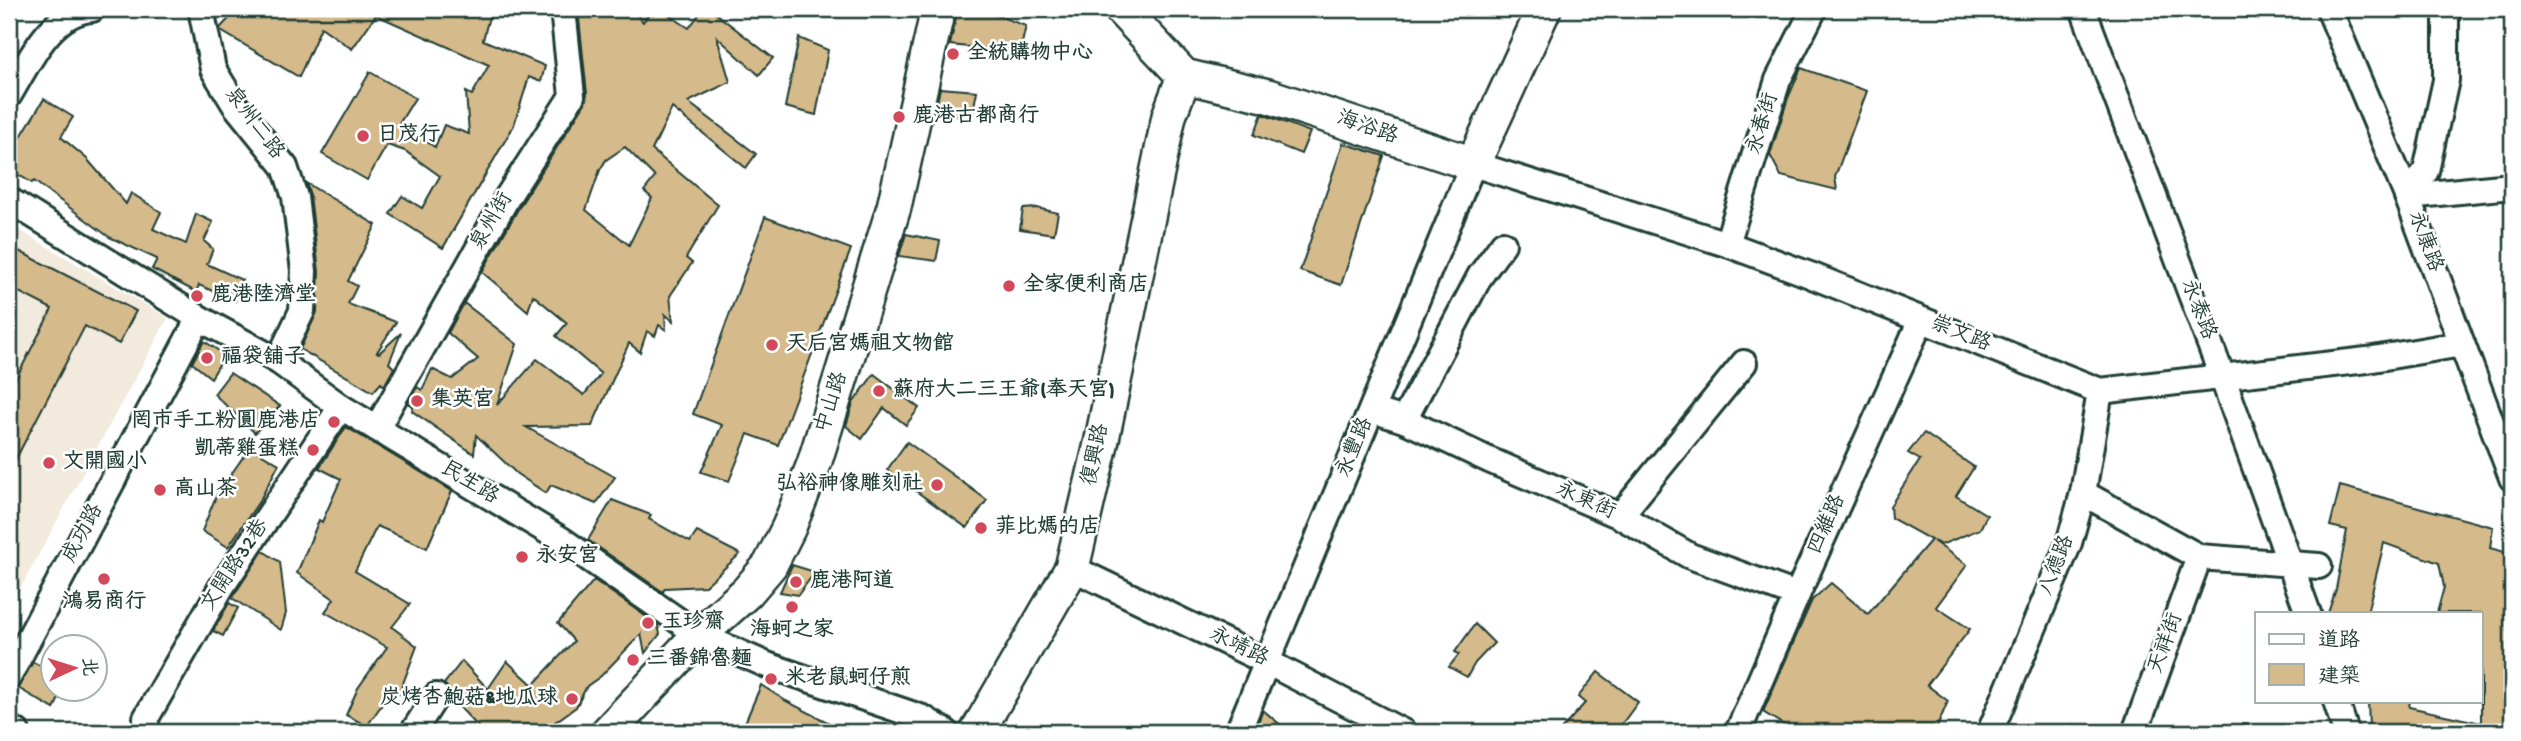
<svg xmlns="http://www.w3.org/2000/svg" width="2521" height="741" font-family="'Gochi Hand','LXGW WenKai TC',sans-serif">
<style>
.built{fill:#f2eadc}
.building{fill:#d5ba8b;stroke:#1f3d34;stroke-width:2;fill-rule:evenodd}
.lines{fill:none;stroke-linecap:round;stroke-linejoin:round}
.street-casing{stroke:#1f3d34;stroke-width:30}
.secondary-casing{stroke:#1f3d34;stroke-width:38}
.street{stroke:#fff;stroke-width:24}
.secondary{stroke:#fff;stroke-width:33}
.poi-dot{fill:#d1495b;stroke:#fff;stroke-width:2.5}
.labels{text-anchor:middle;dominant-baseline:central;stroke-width:5;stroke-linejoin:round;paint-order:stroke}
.poi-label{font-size:21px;font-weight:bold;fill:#1f3d34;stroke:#fff;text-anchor:start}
.street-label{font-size:21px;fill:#1f3d34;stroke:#fff}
</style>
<rect width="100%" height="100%" fill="#fff"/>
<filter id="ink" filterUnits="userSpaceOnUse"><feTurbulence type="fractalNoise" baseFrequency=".0143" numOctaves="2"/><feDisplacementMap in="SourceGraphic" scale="14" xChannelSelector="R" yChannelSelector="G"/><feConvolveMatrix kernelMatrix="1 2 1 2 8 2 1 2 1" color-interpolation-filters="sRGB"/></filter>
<g filter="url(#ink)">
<path class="built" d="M9,224L168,318L9,609Z"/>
<g class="building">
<path d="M238,9H491L483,40L545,66L541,82L529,77L514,125L443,248L390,214L402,196L422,208L440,176L405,151L387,145L367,180L322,154L370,72L415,98L399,124L435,147L444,125L469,134L466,92L472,95L489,65L376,15L352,49L321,27L299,77L221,31L220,28Z"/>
<path d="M578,9H632L643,22L653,9H660L689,28L703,9H710L773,58L759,75L717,37L730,82L688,102L756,154L746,168L672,108L652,150L718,205L686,258L692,263L670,296L673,321L665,314L666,330L659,325L655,336L647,331L640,352L629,343L592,426L526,427L615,477L596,504L551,485L546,493L517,474L476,435L474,454L412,411L413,407L408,403L417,387L422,390L432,369L452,379L478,359L448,333L464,303L517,344L497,405L537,359L584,395L601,374L556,336L567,323L533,295L528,311L482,272L521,204L585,103L587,94ZM625,147L655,177L644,191L652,198L629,245L586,210L600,170L606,160Z"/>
<path d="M958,9H995L993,14L1026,26L1020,52L950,45Z"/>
<path d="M799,38L828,50L816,115L785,107Z"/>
<path d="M1801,68L1867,91L1835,177L1837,190L1781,176L1770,155L1788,98Z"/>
<path d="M940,88L977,91L972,117L935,112Z"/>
<path d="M44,99L73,117L61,137L87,159L126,204L131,193L161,212L153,229L186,244L196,214L213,222L204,241L213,249L207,264L242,280L235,301L199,285L196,292L152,269L157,259L109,237L34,181L32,183L9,169V156Z"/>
<path d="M1262,114L1310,132L1301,154L1254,135Z"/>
<path d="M1343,143L1384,156L1341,285L1300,271Z"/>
<path d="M306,183L376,225L348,281L357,286L348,304L396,322L377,352L379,353L401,333L389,363L394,368L384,386L381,383L373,392L300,349L317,312L319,272L310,195Z"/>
<path d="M1037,208L1058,213L1054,234L1020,229L1023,209Z"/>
<path d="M765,217L851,249L778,445L748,434L729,481L701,472L722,425L693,414Z"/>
<path d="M906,234L940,241L936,261L899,256Z"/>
<path d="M9,246L136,311L119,344L85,326L9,472V392L52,309L9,287Z"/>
<path d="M204,341L225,355L211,378L192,363Z"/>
<path d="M230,373L280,406L255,433L214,394Z"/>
<path d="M874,374L919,408L906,425L884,408L862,439L846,426L853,403Z"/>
<path d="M346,427L452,491L427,548L377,526L355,571L410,604L392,627L417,646L399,694L392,690L367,726L346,715L358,688L387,647L325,612L334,599L297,573L319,520L322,522L341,479L319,468Z"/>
<path d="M1924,433L1974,467L1956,496L1987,515L1980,529L1941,545L1933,541L1967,565L1936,607L1970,629L1927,685L1948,701L1935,732H1795L1763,712L1812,600L1831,583L1868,614L1931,540L1891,518L1890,506L1920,460L1908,453Z"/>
<path d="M907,442L987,500L967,528L887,470Z"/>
<path d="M250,447L279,464L260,500L228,547L202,531L216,496Z"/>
<path d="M2340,486L2493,527L2490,548L2512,554V732H2395L2369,728L2368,701H2410L2409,707L2481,723V613H2437L2444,587L2439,563L2384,543L2367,613H2328L2336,589L2347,530L2330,526Z"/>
<path d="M612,500L651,515L649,519L690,542L697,532L740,554L705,586L665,588L663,592L588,540Z"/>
<path d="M263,551L280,562L286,613L281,630L232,598Z"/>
<path d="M792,565L815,572L798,595L780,592Z"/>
<path d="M594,580L658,625L660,634L645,653L641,634L601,676L587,686L576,707L541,732H483L451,698L449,690L444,684L462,661L488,689L507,661L533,685L574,641L558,623Z"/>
<path d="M229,603L238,608L223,636L213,631Z"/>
<path d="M1475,624L1494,643L1475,663L1467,677L1449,667L1459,654L1455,652Z"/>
<path d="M33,662L52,672V689H63L54,709L18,688Z"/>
<path d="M1598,672L1638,702L1616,732H1559L1585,703L1578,697Z"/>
<path d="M761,685L786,701L847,732H741Z"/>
<path d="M1263,710L1289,732H1265L1256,727Z"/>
</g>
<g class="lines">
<defs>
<g id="street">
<path d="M201,9L213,69L235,105L285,167L295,197L304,271L302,311L278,361"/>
<path d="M2083,9L2222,376L2308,613"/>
<path d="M2329,9L2407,196L2512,478"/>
<path d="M9,95C29,62 50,12 92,9"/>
<path d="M2407,196L2426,171L2446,80V9"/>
<path d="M2407,196L2512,186"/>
<path d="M9,200L199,318L278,361L341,407L562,540L699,635L767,665L923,718L946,732"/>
<path d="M1727,244L1778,80L1814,9"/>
<path d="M1372,410L1404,420L1489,460L1620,516L1690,556L1797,595"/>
<path d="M1404,420L1480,276L1503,244"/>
<path d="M377,428L508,196L572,96L563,9"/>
<path d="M2083,493L2199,557L2319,566"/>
<path d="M1620,516L1744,363"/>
<path d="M1072,568L1267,662L1403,732"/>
<path d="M9,676L199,318"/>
<path d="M2336,701L2346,732"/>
<path d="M9,728L17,732"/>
<path d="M146,732V718L222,586L341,407"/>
<path d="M413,732L436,696"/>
<path d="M1238,732L1473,164L1727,244L1810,275L2100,391L2367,360L2462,344"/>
<path d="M1738,732L1797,595L1921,320"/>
<path d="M1990,732L2069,543L2083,493L2100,391"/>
<path d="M2135,732L2199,557"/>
</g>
<g id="secondary">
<path d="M1121,9L1184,76L1268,96L1473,164L1544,9"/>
<path d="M608,732L699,635L747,592L770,565L789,527L814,464L894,207L938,9"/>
<path d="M977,732L1072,568L1101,444L1169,116L1184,76"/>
</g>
</defs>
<use href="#street" class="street-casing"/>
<use href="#secondary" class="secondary-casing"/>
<use href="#street" class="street"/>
<use href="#secondary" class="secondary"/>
</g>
</g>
<g class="poi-dot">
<circle cx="953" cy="54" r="7"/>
<circle cx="899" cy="117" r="7"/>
<circle cx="363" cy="136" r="7"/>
<circle cx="1009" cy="286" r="7"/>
<circle cx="197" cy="296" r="7"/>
<circle cx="772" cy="345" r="7"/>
<circle cx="207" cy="358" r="7"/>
<circle cx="879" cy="391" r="7"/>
<circle cx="417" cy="401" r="7"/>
<circle cx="334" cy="422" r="7"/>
<circle cx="313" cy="450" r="7"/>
<circle cx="49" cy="463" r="7"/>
<circle cx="937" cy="485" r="7"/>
<circle cx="160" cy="490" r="7"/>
<circle cx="981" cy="528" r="7"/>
<circle cx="522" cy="557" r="7"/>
<circle cx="104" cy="579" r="7"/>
<circle cx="796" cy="582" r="7"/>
<circle cx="792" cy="607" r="7"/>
<circle cx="648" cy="623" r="7"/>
<circle cx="633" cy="660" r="7"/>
<circle cx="771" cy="679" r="7"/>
<circle cx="572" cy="699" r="7"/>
</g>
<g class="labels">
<g class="poi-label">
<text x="967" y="54">全統購物中心</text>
<text x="913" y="117">鹿港古都商行</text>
<text x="377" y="136">日茂行</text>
<text x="1023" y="286">全家便利商店</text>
<text x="211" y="296">鹿港陸濟堂</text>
<text x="786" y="345">天后宮媽祖文物館</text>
<text x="221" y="358">福袋舖子</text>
<text x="893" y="391">蘇府大二三王爺(奉天宮)</text>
<text x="431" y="401">集英宮</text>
<text x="320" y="422" text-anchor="end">罔市手工粉圓鹿港店</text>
<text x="299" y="450" text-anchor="end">凱蒂雞蛋糕</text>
<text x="63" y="463">文開國小</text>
<text x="923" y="485" text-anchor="end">弘裕神像雕刻社</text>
<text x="174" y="490">高山茶</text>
<text x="995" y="528">菲比媽的店</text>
<text x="536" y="557">永安宮</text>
<text x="810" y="582">鹿港阿道</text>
<text x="104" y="603" text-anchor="middle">鴻易商行</text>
<text x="662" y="623">玉珍齋</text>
<text x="792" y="631" text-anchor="middle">海蚵之家</text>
<text x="647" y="660">三番錦魯麵</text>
<text x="785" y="679">米老鼠蚵仔煎</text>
<text x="558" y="699" text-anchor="end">炭烤杏鮑菇&amp;地瓜球</text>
</g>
<g class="street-label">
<text transform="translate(253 124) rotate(53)">泉州二路</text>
<text transform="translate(1764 124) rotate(-73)">永春街</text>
<text transform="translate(1367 129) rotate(19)">海浴路</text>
<text transform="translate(493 222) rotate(-60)">泉州街</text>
<text transform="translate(2424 242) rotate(70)">永康路</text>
<text transform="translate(2197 310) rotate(69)">永泰路</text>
<text transform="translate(1960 335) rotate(22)">崇文路</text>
<text transform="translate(833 403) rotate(-72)">中山路</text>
<text transform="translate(1356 448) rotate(-67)">永豐路</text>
<text transform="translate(1097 455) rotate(-78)">復興路</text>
<text transform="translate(469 484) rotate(31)">民生路</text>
<text transform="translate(1585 502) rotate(24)">永東街</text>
<text transform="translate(1828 525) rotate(-66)">四維路</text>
<text transform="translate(84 534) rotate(-62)">成功路</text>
<text transform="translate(236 566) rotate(-57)">文開路32巷</text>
<text transform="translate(2058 566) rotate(-69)">八德路</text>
<text transform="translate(2167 644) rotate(-70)">天祥街</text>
<text transform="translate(1238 648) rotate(26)">永靖路</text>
</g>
</g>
<rect width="2521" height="741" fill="none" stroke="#fff" stroke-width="35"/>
<rect x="18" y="18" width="2486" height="706" fill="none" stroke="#1f3d34" stroke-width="2.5" filter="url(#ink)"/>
<rect x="2255" y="612" width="228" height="91" fill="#ffffff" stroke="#a5b1ae" stroke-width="2"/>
<rect x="2269" y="634" width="35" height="10" fill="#ffffff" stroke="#a5b1ae" stroke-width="2"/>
<text x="2318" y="646" font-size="21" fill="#1f3d34">道路</text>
<rect x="2269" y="664" width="35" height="21" fill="#d5ba8b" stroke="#a5b1ae" stroke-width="2"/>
<text x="2318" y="682" font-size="21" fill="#1f3d34">建築</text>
<g transform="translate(74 668) rotate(86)"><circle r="33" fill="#ffffff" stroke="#a5b1ae" stroke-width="2"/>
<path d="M0-5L12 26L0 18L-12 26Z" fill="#d1495b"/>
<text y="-10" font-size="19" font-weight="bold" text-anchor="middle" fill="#1f3d34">北</text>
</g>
</svg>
